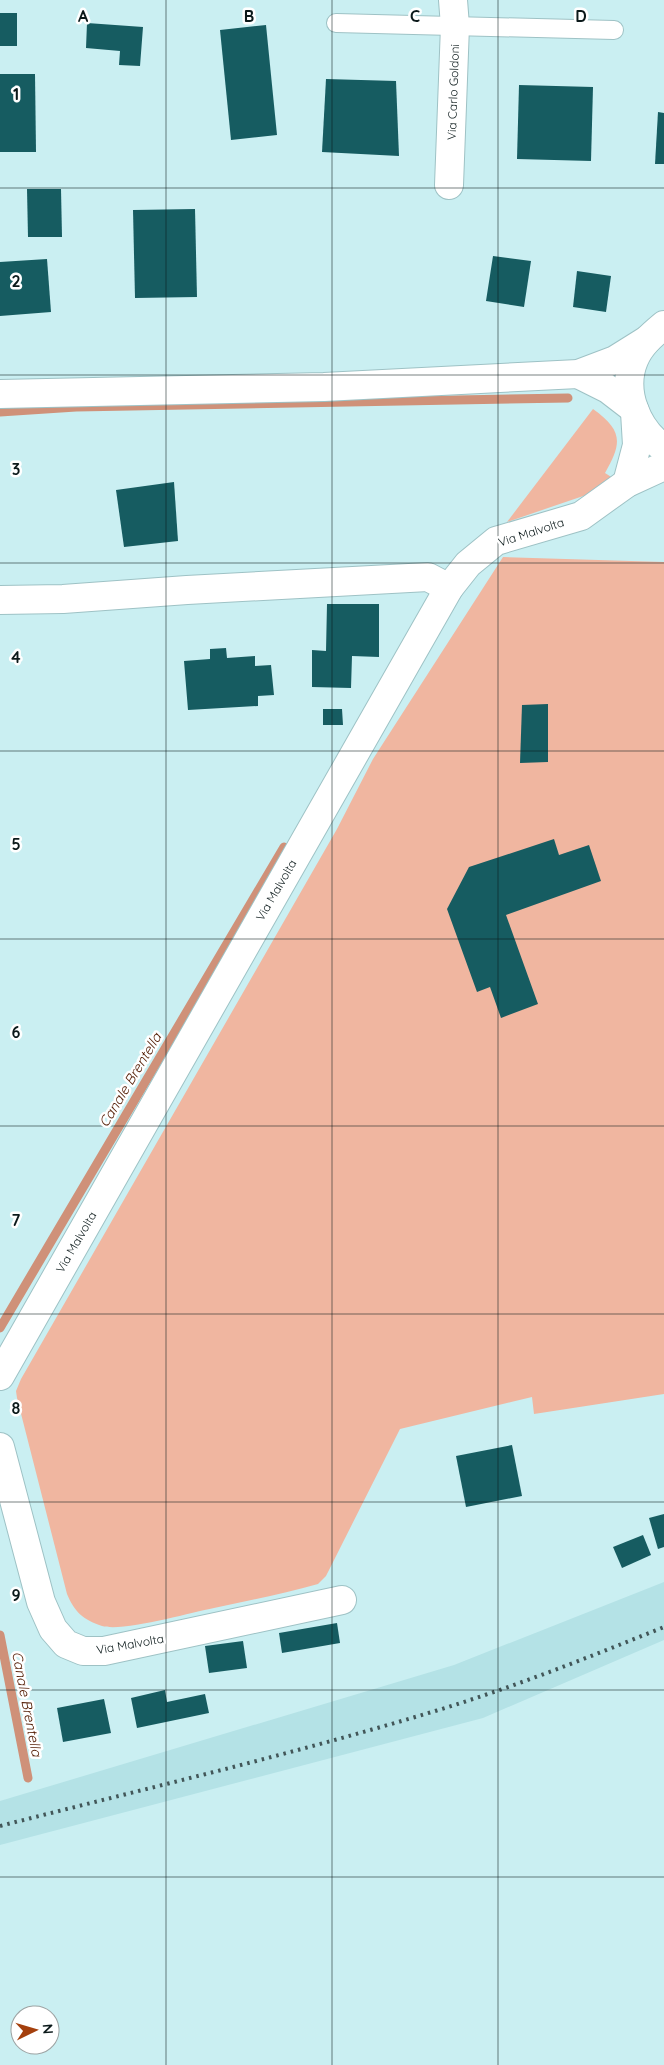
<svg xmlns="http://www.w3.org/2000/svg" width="664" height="2065" font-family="Quicksand,sans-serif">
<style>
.built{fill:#b4e2e6}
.green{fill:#f0b6a0}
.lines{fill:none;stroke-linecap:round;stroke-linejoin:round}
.stream{stroke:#cf9179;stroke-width:9}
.building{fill:#165c61}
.lane-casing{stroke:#9ec2c5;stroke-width:20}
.street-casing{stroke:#9ec2c5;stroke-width:30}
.secondary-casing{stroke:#9ec2c5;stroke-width:30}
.lane{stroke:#fff;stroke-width:18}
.street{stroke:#fff;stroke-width:28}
.secondary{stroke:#fff;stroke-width:28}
.rail{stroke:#425658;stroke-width:4;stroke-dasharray:2.5 5;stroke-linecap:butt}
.grid{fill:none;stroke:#0b191a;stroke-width:1;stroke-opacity:0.55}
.labels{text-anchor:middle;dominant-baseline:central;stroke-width:5;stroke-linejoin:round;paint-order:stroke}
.street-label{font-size:12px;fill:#0b191a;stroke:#fff}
.water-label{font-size:14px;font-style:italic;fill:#511a00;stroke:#fff}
.grid-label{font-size:16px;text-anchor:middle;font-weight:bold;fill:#0b191a;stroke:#fff;stroke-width:5;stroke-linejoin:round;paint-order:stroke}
</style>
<rect width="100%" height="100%" fill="#caeff2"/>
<path class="built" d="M664,1582V1640L483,1718L0,1845V1801L454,1665Z"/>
<g class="green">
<path d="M593,409C622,430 623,442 605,473L616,480L592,493L507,522Z"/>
<path d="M503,557L664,562V1394L534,1414L532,1397L400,1429L326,1576L318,1584C284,1594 249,1600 214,1608C189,1613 123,1632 102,1626C83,1620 74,1611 67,1594L17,1398L16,1391L21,1379L337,829L373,759Z"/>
</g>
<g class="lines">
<g class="stream">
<path d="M0,412L76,407L568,398"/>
<path d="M0,1328L284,847"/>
<path d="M0,1635L28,1778"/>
</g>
</g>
<g class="building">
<rect x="0" y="13" width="17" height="33"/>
<path d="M87,23L143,27L140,66L119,65L120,51L86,48Z"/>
<path d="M266,25L277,135L231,140L220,30Z"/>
<path d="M0,74H35L36,152H0Z"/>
<path d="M326,79L396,81L399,156L322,152Z"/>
<path d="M519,85L593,87L591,161L517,159Z"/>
<path d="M658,112L664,113V164H655Z"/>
<path d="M27,189H61L62,237H28Z"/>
<path d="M195,209L197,297L135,298L133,210Z"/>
<path d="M493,256L531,261L524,307L486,301Z"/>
<path d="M47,259L51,312L0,316V262Z"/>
<path d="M577,271L611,276L606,312L573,307Z"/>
<path d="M174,482L178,541L124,547L116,490Z"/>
<path d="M327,604H379V657L352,656L351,688L312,687V650L326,651Z"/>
<path d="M226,648L227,658L255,656V666L271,665L274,695L258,696V706L188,710L184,661L210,659V649Z"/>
<path d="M548,704V762L520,763L522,705Z"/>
<path d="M323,709H342L343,725H323Z"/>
<path d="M554,839L559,855L589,845L601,881L506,915L538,1004L501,1018L490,987L477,992L447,909L469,867Z"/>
<path d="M512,1445L522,1496L466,1507L456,1456Z"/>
<path d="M664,1514V1547L658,1549L649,1518Z"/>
<path d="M643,1535L651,1555L622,1568L613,1547Z"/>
<path d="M337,1623L340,1643L282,1653L279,1633Z"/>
<path d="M243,1641L247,1668L209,1673L205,1646Z"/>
<path d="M165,1690L167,1702L205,1694L209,1713L137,1728L131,1698Z"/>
<path d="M104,1699L111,1733L63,1742L57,1708Z"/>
</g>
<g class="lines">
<defs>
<path id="lane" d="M336,23L614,30"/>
<g id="street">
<path d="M449,185L455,26L453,0"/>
<path d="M627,483L637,445L635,412"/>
<path d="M0,600L63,599L187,590L428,577L449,588"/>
<path d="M0,1376L449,588L468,564L496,541L581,516L627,483L664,466"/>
<path d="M0,1447L41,1602L53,1629L66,1644L83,1651H104L342,1600"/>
</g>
<g id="secondary">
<path d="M664,325C652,335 640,345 634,360C621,391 637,430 664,448"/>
<path d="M578,374L608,389L634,409"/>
<path d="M0,394L324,387L578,374L615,360L647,340"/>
</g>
</defs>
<use href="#lane" class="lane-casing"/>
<use href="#street" class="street-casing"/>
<use href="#secondary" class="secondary-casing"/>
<use href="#lane" class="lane"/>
<use href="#street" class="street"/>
<use href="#secondary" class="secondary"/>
<path class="rail" d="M0,1826C148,1788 298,1753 445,1708C519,1685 592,1656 664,1627"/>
</g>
<path class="grid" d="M166,0V2065M332,0V2065M498,0V2065M0,188H664M0,375H664M0,563H664M0,751H664M0,939H664M0,1126H664M0,1314H664M0,1502H664M0,1690H664M0,1877H664"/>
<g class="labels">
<g class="street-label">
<text transform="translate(453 92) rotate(-88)">Via Carlo Goldoni</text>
<text transform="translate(531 532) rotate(-18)">Via Malvolta</text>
<text transform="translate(276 890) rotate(-60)">Via Malvolta</text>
<text transform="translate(76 1242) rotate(-60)">Via Malvolta</text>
<text transform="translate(130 1644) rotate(-10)">Via Malvolta</text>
</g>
<g class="water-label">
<text transform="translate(130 1080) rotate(-59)">Canale Brentella</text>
<text transform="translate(27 1704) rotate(79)">Canale Brentella</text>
</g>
</g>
<g class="grid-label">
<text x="83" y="22">A</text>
<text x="249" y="22">B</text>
<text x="415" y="22">C</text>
<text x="581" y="22">D</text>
<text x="16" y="100">1</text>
<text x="16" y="287">2</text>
<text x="16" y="475">3</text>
<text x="16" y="663">4</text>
<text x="16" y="850">5</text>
<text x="16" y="1038">6</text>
<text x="16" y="1226">7</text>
<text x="16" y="1414">8</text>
<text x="16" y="1601">9</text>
</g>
<g transform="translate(35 2030) rotate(85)"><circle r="24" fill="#ffffff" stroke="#9da3a3"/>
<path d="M0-4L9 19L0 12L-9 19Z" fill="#a4400d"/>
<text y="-8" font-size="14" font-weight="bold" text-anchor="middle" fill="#0b191a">N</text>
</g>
</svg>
